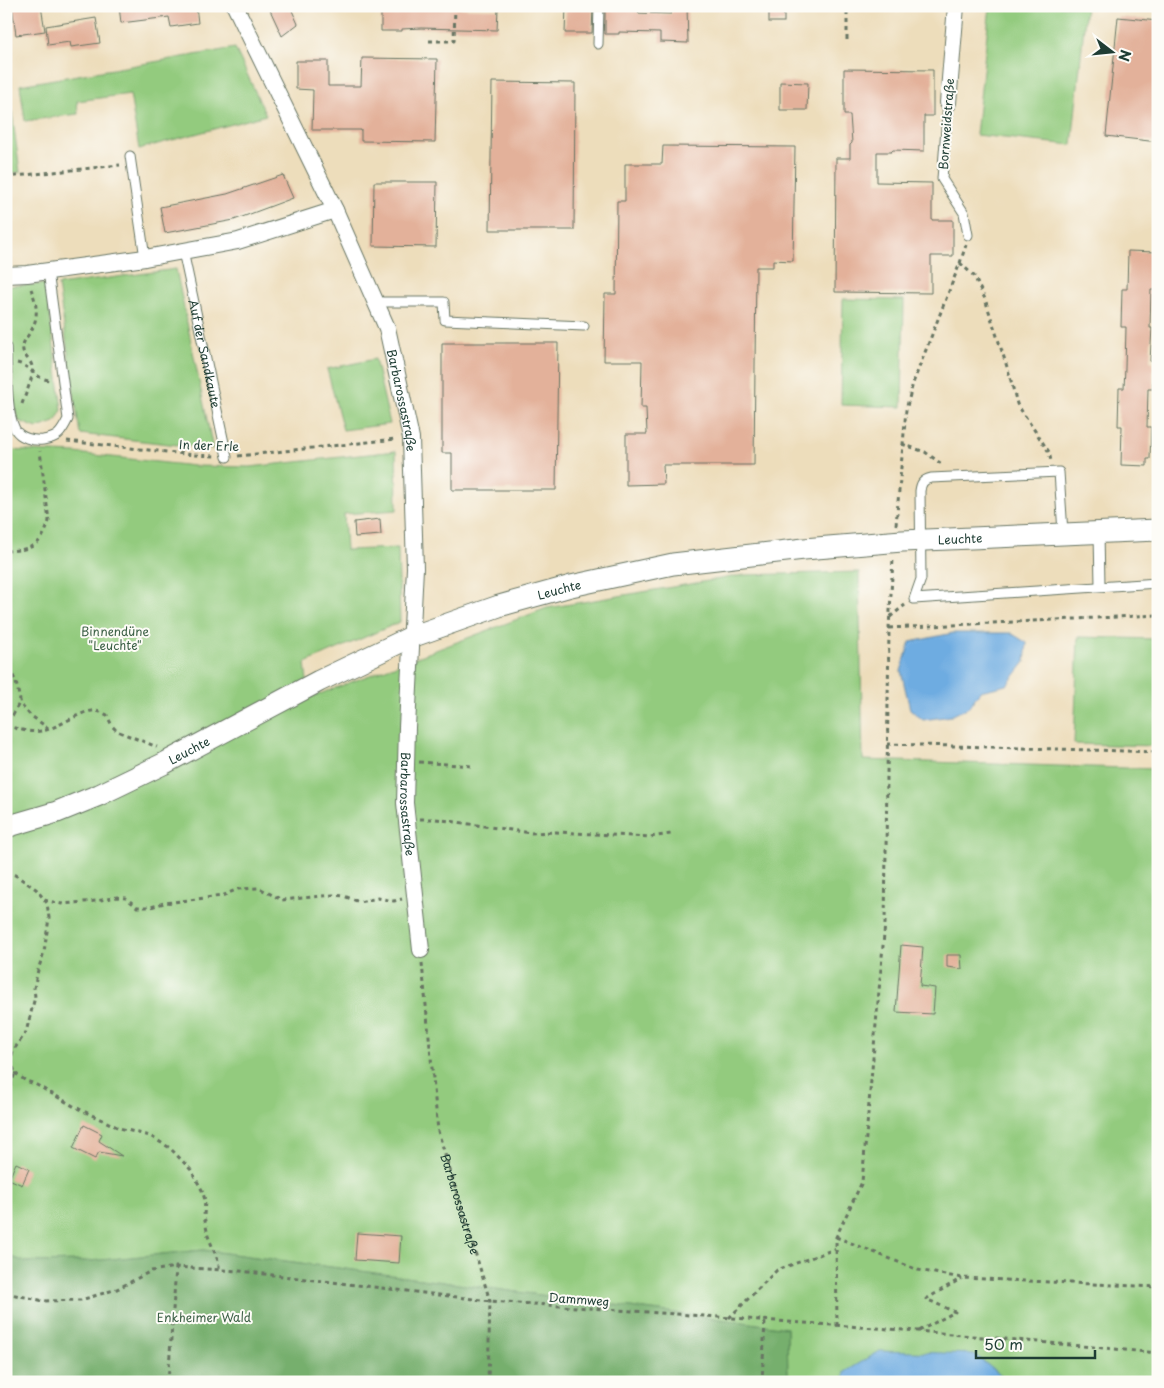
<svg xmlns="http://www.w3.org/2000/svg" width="1164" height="1388" font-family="'Playpen Sans',sans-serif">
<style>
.green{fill:#93cb7e;stroke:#598459}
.forest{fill:#76af6d;stroke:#4a7650}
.water{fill:#6eace1;stroke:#46748a}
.building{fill:#e3b19a}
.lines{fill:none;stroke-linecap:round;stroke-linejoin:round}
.service-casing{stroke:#677563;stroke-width:11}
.minor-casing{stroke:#677563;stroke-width:18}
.tertiary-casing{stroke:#677563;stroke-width:23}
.path{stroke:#677563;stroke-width:3;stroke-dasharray:4 4;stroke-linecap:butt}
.service{stroke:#fff;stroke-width:9}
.minor{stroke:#fff;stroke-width:16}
.tertiary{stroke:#fff;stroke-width:21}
.labels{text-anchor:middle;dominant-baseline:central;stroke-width:4;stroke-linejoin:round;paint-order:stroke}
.street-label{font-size:12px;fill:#1f3d34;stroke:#fdfcf7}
.park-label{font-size:12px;fill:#3c6046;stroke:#fdfcf7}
</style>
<rect width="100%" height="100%" fill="#fdfcf7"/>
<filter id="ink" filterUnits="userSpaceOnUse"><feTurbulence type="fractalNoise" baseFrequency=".02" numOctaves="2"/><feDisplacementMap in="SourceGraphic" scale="10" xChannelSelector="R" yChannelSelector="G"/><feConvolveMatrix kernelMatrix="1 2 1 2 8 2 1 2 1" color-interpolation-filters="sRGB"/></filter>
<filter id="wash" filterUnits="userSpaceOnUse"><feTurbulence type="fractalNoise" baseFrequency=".0096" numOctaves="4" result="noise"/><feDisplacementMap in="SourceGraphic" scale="20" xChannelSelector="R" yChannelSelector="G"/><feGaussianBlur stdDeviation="1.12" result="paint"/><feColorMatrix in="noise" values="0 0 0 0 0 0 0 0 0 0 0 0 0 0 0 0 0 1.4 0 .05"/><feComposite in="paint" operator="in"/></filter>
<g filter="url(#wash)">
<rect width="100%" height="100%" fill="#edddbb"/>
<g class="green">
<path d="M990,6H1086L1072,145L976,135Z"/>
<path d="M235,48L266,115L139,149L130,94L77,101L78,114L25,121L20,85Z"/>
<path d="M6,91H9L20,172L6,174Z"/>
<path d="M176,269L213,449L80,434L58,285Z"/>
<path d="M46,284L62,410L55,422L37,428L19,421L15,410L7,286Z"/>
<path d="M843,299L904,300L902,407L841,405Z"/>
<path d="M375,359L390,424L343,430L327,369Z"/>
<path d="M6,450L75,453L194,466L250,467L396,451L397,510L344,514L346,550L398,548L400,622L305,663L309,698L547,608L744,575L859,572L863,760L1158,769V1382H788L787,1328L203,1250L91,1261L25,1262L6,1255Z"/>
<path d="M1078,637L1158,639V746L1074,744Z"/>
</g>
<path class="forest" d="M203,1250L787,1328L788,1382H6V1255L26,1262L91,1261Z"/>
<g class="water">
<path d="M953,633H1011L1027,643L1025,662L1007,685L980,691L969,707L951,716L923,720L910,709L901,671L910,642Z"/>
<path d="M880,1351L974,1354L1009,1382H844L845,1372Z"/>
</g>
<g id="blocks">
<g class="building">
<path d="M12,6H41L45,31L16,35Z"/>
<path d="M119,6H196L198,23L171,27L169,17L121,23Z"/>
<path d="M278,6H290L298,24L282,36L270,10Z"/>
<path d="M381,6H450V8L498,9L497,30L421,28L402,29V31H381Z"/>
<path d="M566,6H593L592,33H565Z"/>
<path d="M605,6H639L638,13L671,14L672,6H687L688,43L660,42V33L619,32V34H605Z"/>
<rect x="769" y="6" width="15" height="16"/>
<path d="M1118,17L1158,21V142L1106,136Z"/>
<path d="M96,18L100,43L71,47L70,42L48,45L46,26Z"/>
<path d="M362,58L437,59L435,142L361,141V130H312L313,90L296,89V61H328V86H361Z"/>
<path d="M844,69L933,70V116H924V151L893,150L891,152H877V182L932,183V220H953V256H931V293L835,292L836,158H850V145L852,143L850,115H844Z"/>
<path d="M492,82L575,83L574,230H490Z"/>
<path d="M780,82L808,83L807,110H780Z"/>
<path d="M663,146L795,147L793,261L773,260V267H756L754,465H663L664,484L626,485V434H647L646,408H641L642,361H604L605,294H616L617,201H625V164H662Z"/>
<path d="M283,175L293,198L234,220L165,233L160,207L227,194Z"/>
<path d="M374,182H437L436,247L373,246Z"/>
<path d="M1128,251L1157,252L1156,290H1151L1150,328H1152L1150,361L1153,362V389H1148L1147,427H1151L1150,459H1147V466L1121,465L1122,426H1118L1119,388H1124L1125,368L1126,327H1121L1122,289H1127Z"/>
<path d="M442,343H558L556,490H452V453H442Z"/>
<path d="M380,519L381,535L355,537L354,522Z"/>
<path d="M901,945L923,947L920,986L935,988L933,1014L896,1012Z"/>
<path d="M947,955H961L962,969L947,967Z"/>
<path d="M84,1125L102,1134L99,1141L122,1156L99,1152L95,1159L73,1148Z"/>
<path d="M16,1163L29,1169L22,1185L9,1179Z"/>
<path d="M357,1233L401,1236L399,1263L355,1260Z"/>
</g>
</g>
</g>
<g filter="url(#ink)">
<use href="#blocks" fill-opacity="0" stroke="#677563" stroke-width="1"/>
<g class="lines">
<defs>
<g id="service">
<path d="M598,44L599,6"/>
<path d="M948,103L942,179L964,213L968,235"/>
<path d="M130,156L145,258"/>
<path id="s2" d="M183,251L227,457"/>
<path d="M375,302H444L445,320L584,326"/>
<path d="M6,347C7,367 6,412 15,429C20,438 33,441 43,440C58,438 61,433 68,419L48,271"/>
<path d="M1099,532L1100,586"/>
<path d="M1063,533L1059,472L931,478C923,480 921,483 920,491L921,579L914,599L1158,583"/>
</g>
<g id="minor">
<path id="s3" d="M235,6L335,210L387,328L411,438L415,568L407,727L405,803L421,950"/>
<path d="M948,103L956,6"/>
<path d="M6,275L27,274L145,258L238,241L335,210"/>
</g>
<g id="tertiary">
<path id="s4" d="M6,827L57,812L99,795L163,764L319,681L411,637L499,606L571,586L673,564L804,549L902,541L1158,530"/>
</g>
</defs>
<use href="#service" class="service-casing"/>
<use href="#minor" class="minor-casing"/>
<use href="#tertiary" class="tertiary-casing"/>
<g class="path">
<path d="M847,40V6"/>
<path d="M429,41H454L455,6"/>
<path d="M6,177L120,165"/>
<path d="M960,263L974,276L985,299L1009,373L1017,404L1049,452L1051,461"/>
<path d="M17,363C31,366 36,380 51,380"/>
<path d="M22,404C25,395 35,375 32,366C30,358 21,356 23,345C24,340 28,336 31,331C39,317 37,304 31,289"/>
<path d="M67,441L194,455L215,456"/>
<path d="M902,444L925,452L943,465"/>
<path d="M238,456L396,439"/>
<path d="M896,525L906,410L913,383L960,263L966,245"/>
<path d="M6,551C31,550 42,546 49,521L40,451"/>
<path d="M890,617L905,605"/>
<path d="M889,628L1158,615"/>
<path d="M6,661L16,682L21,705L30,715L48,728"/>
<path d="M6,720L13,715L19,703"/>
<path d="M6,725C17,729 29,733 41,731C57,729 78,712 92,711C97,710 102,713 107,715L112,726L117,731L157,747"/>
<path d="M887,744L1158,752"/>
<path d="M419,762L472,766"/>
<path d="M420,819H436L531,833L556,832L650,837L671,834"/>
<path d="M6,873L15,875L36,889L47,903L49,918L44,952L38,970L34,988L35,997L26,1032L13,1051L11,1059L15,1073L6,1099"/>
<path d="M44,900L62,904L96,901L117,897L126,898L137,907H151L164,903L222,896L238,889L259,888L282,900L333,895L344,896L359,902L378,898L394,901L402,899"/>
<path id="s1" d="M422,963L438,1131L490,1301L488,1382"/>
<path d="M15,1073L26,1081L35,1084L75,1107L119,1128L150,1136L170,1148L191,1170L202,1190L205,1200L204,1216L208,1236L219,1263V1269"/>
<path d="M836,1237L918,1270L962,1278L1158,1287"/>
<path d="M6,1293L44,1301L81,1300L117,1289L151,1271L176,1267L240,1271L490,1301L918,1331L1158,1353"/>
<path d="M729,1318L777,1270L835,1249"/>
<path d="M837,1326L836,1237L862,1182L885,923L889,628L893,559"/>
<path d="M919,1331L955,1312L926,1299L962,1278"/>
<path d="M168,1382L176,1267"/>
<path d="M762,1382L765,1321"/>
</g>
<use href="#service" class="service"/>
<use href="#minor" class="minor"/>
<use href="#tertiary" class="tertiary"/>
</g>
</g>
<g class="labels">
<g class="street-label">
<text transform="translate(946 124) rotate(-86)">Bornweidstraße</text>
<text stroke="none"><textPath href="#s2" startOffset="105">Auf der Sandkaute</textPath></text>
<text stroke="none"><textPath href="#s3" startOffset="430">Barbarossastraße</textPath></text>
<text transform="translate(209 445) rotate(2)">In der Erle</text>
<text stroke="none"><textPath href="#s4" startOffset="1009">Leuchte</textPath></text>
<text stroke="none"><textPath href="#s4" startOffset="604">Leuchte</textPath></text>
<text stroke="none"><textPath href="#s4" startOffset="199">Leuchte</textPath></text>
<text stroke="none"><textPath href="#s3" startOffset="835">Barbarossastraße</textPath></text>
<text stroke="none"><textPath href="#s1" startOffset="245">Barbarossastraße</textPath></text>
<text transform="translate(579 1299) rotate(4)">Dammweg</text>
</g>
<g class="park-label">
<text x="115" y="631">Binnendüne<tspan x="115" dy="14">"Leuchte"</tspan></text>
<text x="204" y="1317">Enkheimer Wald</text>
</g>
</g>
<rect width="1164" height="1388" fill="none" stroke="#fdfcf7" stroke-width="25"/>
<g transform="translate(1112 52) rotate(106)" stroke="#fdfcf7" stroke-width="4" paint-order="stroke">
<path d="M0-4L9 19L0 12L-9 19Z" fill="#1f3d34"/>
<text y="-8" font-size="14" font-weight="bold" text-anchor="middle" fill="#1f3d34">N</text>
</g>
<path d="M976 1350v8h119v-8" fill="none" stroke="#1f3d34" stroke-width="2.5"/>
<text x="984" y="1350" font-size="15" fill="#1f3d34" stroke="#fdfcf7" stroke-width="4" paint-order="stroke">50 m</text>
</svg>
